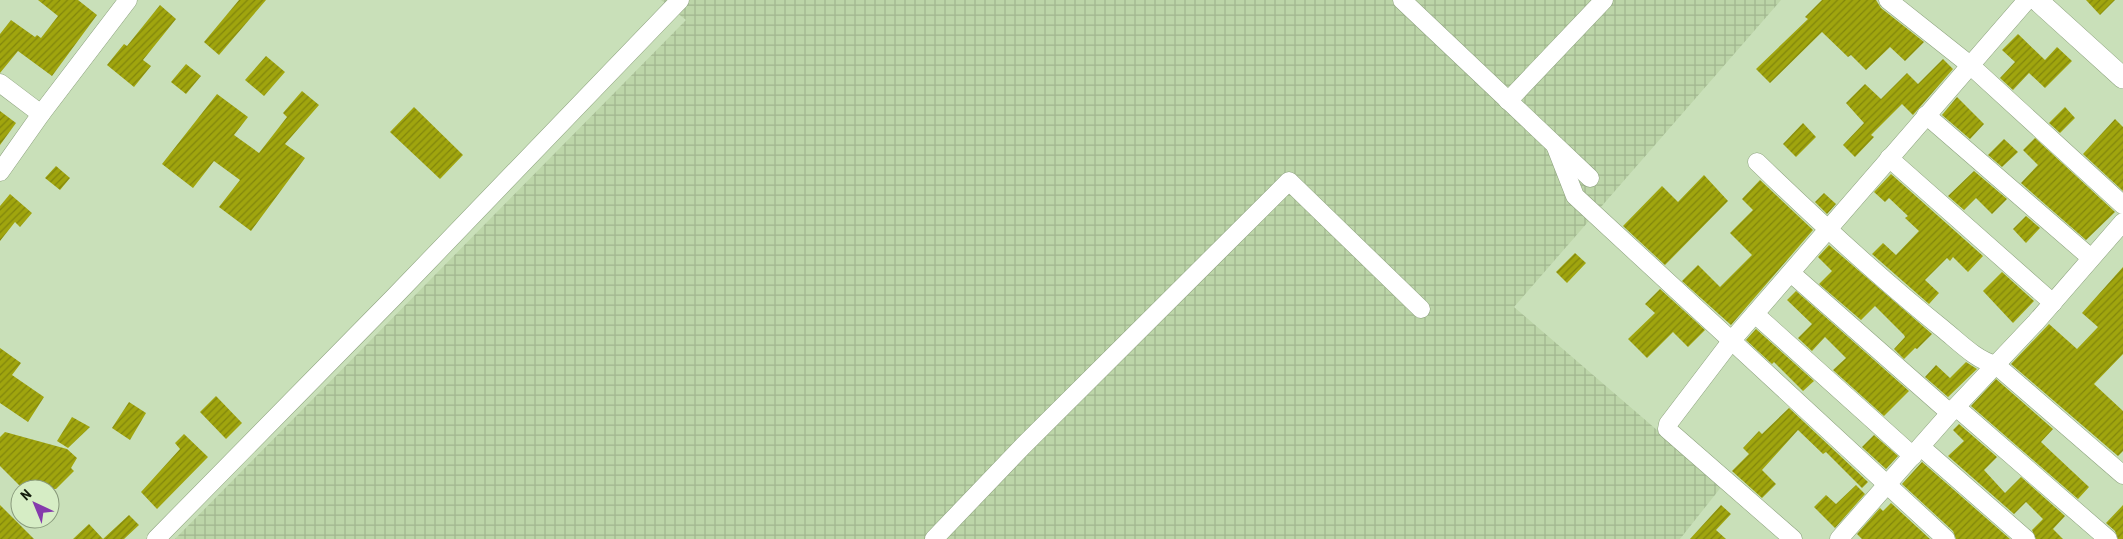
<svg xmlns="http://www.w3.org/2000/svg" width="2123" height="539" font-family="'Roboto Condensed',sans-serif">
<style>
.industrial{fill:url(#industrial-grid)}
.building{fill:url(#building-hatch)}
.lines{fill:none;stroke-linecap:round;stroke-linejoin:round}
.minor-casing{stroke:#8da27e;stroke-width:19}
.tertiary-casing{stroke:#8da27e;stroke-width:22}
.minor{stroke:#fff;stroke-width:18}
.tertiary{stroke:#fff;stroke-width:21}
</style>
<defs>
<pattern id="industrial-grid" width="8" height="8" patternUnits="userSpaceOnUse" patternTransform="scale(1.25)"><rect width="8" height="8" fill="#bcd5a8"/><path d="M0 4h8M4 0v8" fill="none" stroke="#a1b68f"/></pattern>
<pattern id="building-hatch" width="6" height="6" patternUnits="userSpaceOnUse" patternTransform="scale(1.25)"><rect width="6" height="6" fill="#a0a50e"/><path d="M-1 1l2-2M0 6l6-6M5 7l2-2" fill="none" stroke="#81860c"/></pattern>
</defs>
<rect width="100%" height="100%" fill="#c9e0b9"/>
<path class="industrial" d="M661,0H1781L1514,307L1722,486L1680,539H175L686,20Z"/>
<g class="building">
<path d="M38,0H78L97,15L52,76L18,51L0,73V34L11,20L35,37L37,35L41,38L58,16Z"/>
<path d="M239,0H266L219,55L204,42Z"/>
<path d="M1822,0H1876L1881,8L1924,42L1905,61L1890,47L1866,70L1851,55L1848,57L1822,32L1770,83L1756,69L1808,19L1805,17Z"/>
<path d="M2086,0H2115L2100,15Z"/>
<path d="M160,5L176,19L143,60L151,66L134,87L107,65L124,44L127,46Z"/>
<path d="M2018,34L2045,60L2057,47L2072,61L2045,88L2029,73L2013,90L2000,78L2015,62L2002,50Z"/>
<path d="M266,56L285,72L264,96L245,80Z"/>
<path d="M1943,59L1953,69L1913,115L1902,104L1871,135L1874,137L1855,157L1843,145L1864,123L1846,103L1865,84L1881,99L1907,73L1918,84Z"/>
<path d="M186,64L201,76L186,94L171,82Z"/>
<path d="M302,91L319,105L285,144L305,158L251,231L219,207L240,180L214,161L193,188L162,164L217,94L248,117L234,135L259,153L287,117L283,113Z"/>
<path d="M1957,97L1984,124L1970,139L1942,115Z"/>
<path d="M414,107L463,155L440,179L390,132Z"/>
<path d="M2065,107L2075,118L2060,133L2049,123Z"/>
<path d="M0,111L16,123L0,145Z"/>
<path d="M2115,119L2123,127V191L2083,154Z"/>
<path d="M1803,123L1816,137L1796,157L1783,144Z"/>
<path d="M2035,138L2115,212L2086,240L2021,183L2038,165L2023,150Z"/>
<path d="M2004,139L2018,152L2002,167L1988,155Z"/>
<path d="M56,166L70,178L60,190L45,178Z"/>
<path d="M1974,171L2007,199L1992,214L1976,198L1964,210L1948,196Z"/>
<path d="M1891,174L1983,256L1968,272L1953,257L1950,261L1947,258L1925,280L1939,293L1929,304L1872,254L1883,243L1896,255L1919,231L1905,218L1908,216L1889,198L1885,202L1874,192Z"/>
<path d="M1704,175L1728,201L1665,265L1623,226L1662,186L1678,202Z"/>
<path d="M1760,180L1813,230L1731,325L1682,281L1698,265L1720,287L1752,255L1730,233L1753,210L1742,199Z"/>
<path d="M1824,193L1836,204L1827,214L1815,202Z"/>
<path d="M10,194L32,213L20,227L15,222L0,241V206Z"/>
<path d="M2026,216L2040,228L2026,243L2013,229Z"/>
<path d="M1829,245L1932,334L1917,349L1915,348L1904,359L1894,349L1905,337L1904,335L1875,306L1861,320L1819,284L1832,271L1818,257Z"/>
<path d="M1575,253L1586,263L1567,283L1556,272Z"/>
<path d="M2123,267V354L2094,384L2123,411V451L2118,456L2011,364L2049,324L2077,349L2098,327L2082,313Z"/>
<path d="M2002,272L2034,301L2013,323L1983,291Z"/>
<path d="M1660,289L1705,330L1688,347L1673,332L1647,358L1628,339L1655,313L1645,304Z"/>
<path d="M1796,291L1909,391L1884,416L1833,370L1846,358L1825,337L1812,351L1798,338L1812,324L1787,300Z"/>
<path d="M1756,329L1814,381L1803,391L1774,362L1772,364L1746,340Z"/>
<path d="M0,348L21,363L12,375L44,397L28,422L0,403Z"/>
<path d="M1966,362L1977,369L1948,397L1925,377L1936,365L1950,378Z"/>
<path d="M1996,379L2053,429L2041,442L2089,487L2078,499L1971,406Z"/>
<path d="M216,396L242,423L226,439L200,412Z"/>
<path d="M129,402L146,413L130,440L112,428Z"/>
<path d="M1789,408L1868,482L1862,488L1826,452L1823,454L1798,430L1762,470L1776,484L1762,498L1732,471L1749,454L1743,448L1759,431L1762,434Z"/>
<path d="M72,417L90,427L68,448L57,441Z"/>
<path d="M1959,424L1997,457L1984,470L2005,493L2021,477L2065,516L2053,529L2063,539H2036L2032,530L2043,519L2026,502L2014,514L1948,456L1964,441L1953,430Z"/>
<path d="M5,432L67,449L77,458L71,468L74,471L56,489H23L0,466V437Z"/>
<path d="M184,434L208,457L157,509L141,492L180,449L175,443Z"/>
<path d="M1874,435L1898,456L1886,469L1862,447Z"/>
<path d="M1922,462L2010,539H1956L1953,531L1902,484Z"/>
<path d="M1856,485L1865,494L1835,528L1814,507L1826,495L1836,504Z"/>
<path d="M1891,503L1930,539H1862L1857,534L1880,508L1883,511Z"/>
<path d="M0,505L34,539H0Z"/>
<path d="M1721,505L1731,514L1716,530L1726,539H1690Z"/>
<path d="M2123,505V539H2118L2115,531L2106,523Z"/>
<path d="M129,515L139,525L124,539H73L89,524L103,539Z"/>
</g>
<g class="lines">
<defs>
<g id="minor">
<path d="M1402,0L1590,178"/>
<path d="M1888,0L1970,65L2123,205"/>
<path d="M0,83L41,114L0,172"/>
<path d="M1508,101L1604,0"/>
<path d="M41,114L128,0"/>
<path d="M1926,115L2091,258"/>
<path d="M1555,145L1575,196L1946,539"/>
<path d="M1889,158L2053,303"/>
<path d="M1757,162C1817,220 1878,277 1943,329C1959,342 1976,360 1996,365L2123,475"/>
<path d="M1791,273L1950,413"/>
<path d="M1755,314L1913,456"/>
<path d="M1956,407L2108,539"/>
<path d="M1921,447L2026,539"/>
<path d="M156,539L394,297L680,0"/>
<path d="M934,539L1023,446L1289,181L1421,309"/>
<path d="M1793,539L1667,429L1668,424L1732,340L2027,0"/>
<path d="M1839,539L1950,413L2036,322L2123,222"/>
</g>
<path id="tertiary" d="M2037,0L2123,78"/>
</defs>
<use href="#minor" class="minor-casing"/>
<use href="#tertiary" class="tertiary-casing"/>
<use href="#minor" class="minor"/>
<use href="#tertiary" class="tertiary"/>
</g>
<g transform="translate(35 504) rotate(316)"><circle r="24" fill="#d6edc5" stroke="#899a7c"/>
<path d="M0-4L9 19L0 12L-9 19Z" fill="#853aac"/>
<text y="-8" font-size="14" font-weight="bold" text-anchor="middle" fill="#151d0e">N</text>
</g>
</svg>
